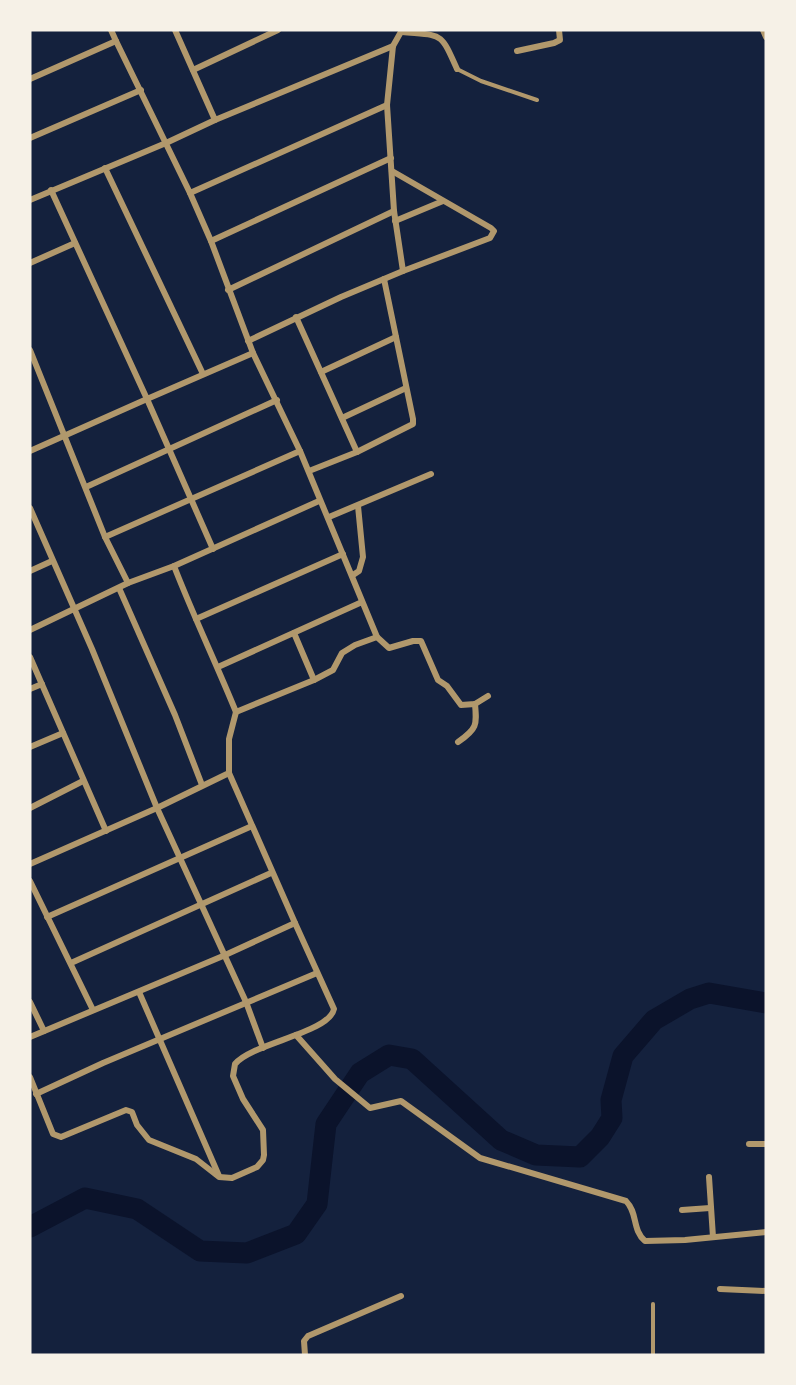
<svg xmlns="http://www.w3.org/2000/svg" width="796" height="1385" font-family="Ubuntu,sans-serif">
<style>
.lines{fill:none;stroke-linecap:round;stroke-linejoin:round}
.river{stroke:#0b132b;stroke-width:21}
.service{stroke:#b1986c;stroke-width:4}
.minor{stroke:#b1986c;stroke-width:6}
</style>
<rect width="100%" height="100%" fill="#14213d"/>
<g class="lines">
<path class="river" d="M30,1227L85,1198L137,1209L200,1251L247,1253L296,1234L317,1204L326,1124L360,1073L389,1055L412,1059L501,1140L536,1155L580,1157L600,1137L612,1118L611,1100L623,1056L654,1020L690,999L709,993L766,1003"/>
<g class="service">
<path d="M457,69L481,81L537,100"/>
<path d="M653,1304V1355"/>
</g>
<g class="minor">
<path d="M175,30L215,120L393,46"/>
<path d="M763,30L766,37"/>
<path d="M402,32C443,36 440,31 457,69"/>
<path d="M116,41L190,193L387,105"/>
<path d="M517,51L554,43L560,40L559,30"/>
<path d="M193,70L278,30"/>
<path d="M30,79L116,41L111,30"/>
<path d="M30,138L141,90"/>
<path d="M105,168L203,374"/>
<path d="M392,171L491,228L494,231L490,238L403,271"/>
<path d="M51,190L147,399L253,353"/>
<path d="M190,193L211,241L253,353L300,451L377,637L389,648L413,641H421L438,680L447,686L461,705L475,704L488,696"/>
<path d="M30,200L166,143L215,120"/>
<path d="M395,221L443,201"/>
<path d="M211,241L391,158"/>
<path d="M30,263L75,243"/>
<path d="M228,290L394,211"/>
<path d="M296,317L357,452"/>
<path d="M248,341L341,297L403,271L394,211L387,105L393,46L402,30"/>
<path d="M30,350L105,537L128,583"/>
<path d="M321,372L396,337"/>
<path d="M342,418L406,388"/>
<path d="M30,451L147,399L213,549"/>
<path d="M309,471L357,452L413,424V419L384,279"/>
<path d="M86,487L277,400"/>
<path d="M319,501L174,566C193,615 216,663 236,712L314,680L333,670L342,653L355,645L377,637"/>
<path d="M30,508L92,649L157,808L246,1002L263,1048"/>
<path d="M329,517L431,474"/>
<path d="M105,537L300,451"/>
<path d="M30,571L52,561"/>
<path d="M353,575L359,571L363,557L358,506"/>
<path d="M119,588L175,715L202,785"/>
<path d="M196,619L343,554"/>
<path d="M30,630L128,583L174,566"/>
<path d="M294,633L314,680"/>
<path d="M30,657L106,831"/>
<path d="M218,667L362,602"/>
<path d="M30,689L42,684"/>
<path d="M458,742C477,729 477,725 475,704"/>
<path d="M30,747L63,733"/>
<path d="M30,808L83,781"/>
<path d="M30,864L157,808L229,773V739L236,712"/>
<path d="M30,881L93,1010"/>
<path d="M47,917L252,826"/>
<path d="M71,963L271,873"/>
<path d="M139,992L219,1176"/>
<path d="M30,1002L44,1031"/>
<path d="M296,1035L335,1079L370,1108L401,1101L480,1158L626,1201C638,1213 632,1230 645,1241L685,1240L766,1232"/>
<path d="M30,1037L223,956L295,923L229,773"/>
<path d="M30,1077L53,1134L61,1137L126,1110L132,1112L137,1125L149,1140L196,1159L219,1177L232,1178L257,1167L263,1160L264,1155L263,1130L243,1099L233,1076L235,1064C252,1043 329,1033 334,1009L295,923"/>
<path d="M36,1094L103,1063L317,973"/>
<path d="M749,1144H766"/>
<path d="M709,1177L713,1237"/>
<path d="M682,1210L710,1208"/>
<path d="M720,1289L766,1291"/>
<path d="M305,1355L304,1341L308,1336L401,1296"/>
</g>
</g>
<rect width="796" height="1385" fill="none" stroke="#f6f1e7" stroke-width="63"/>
</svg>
